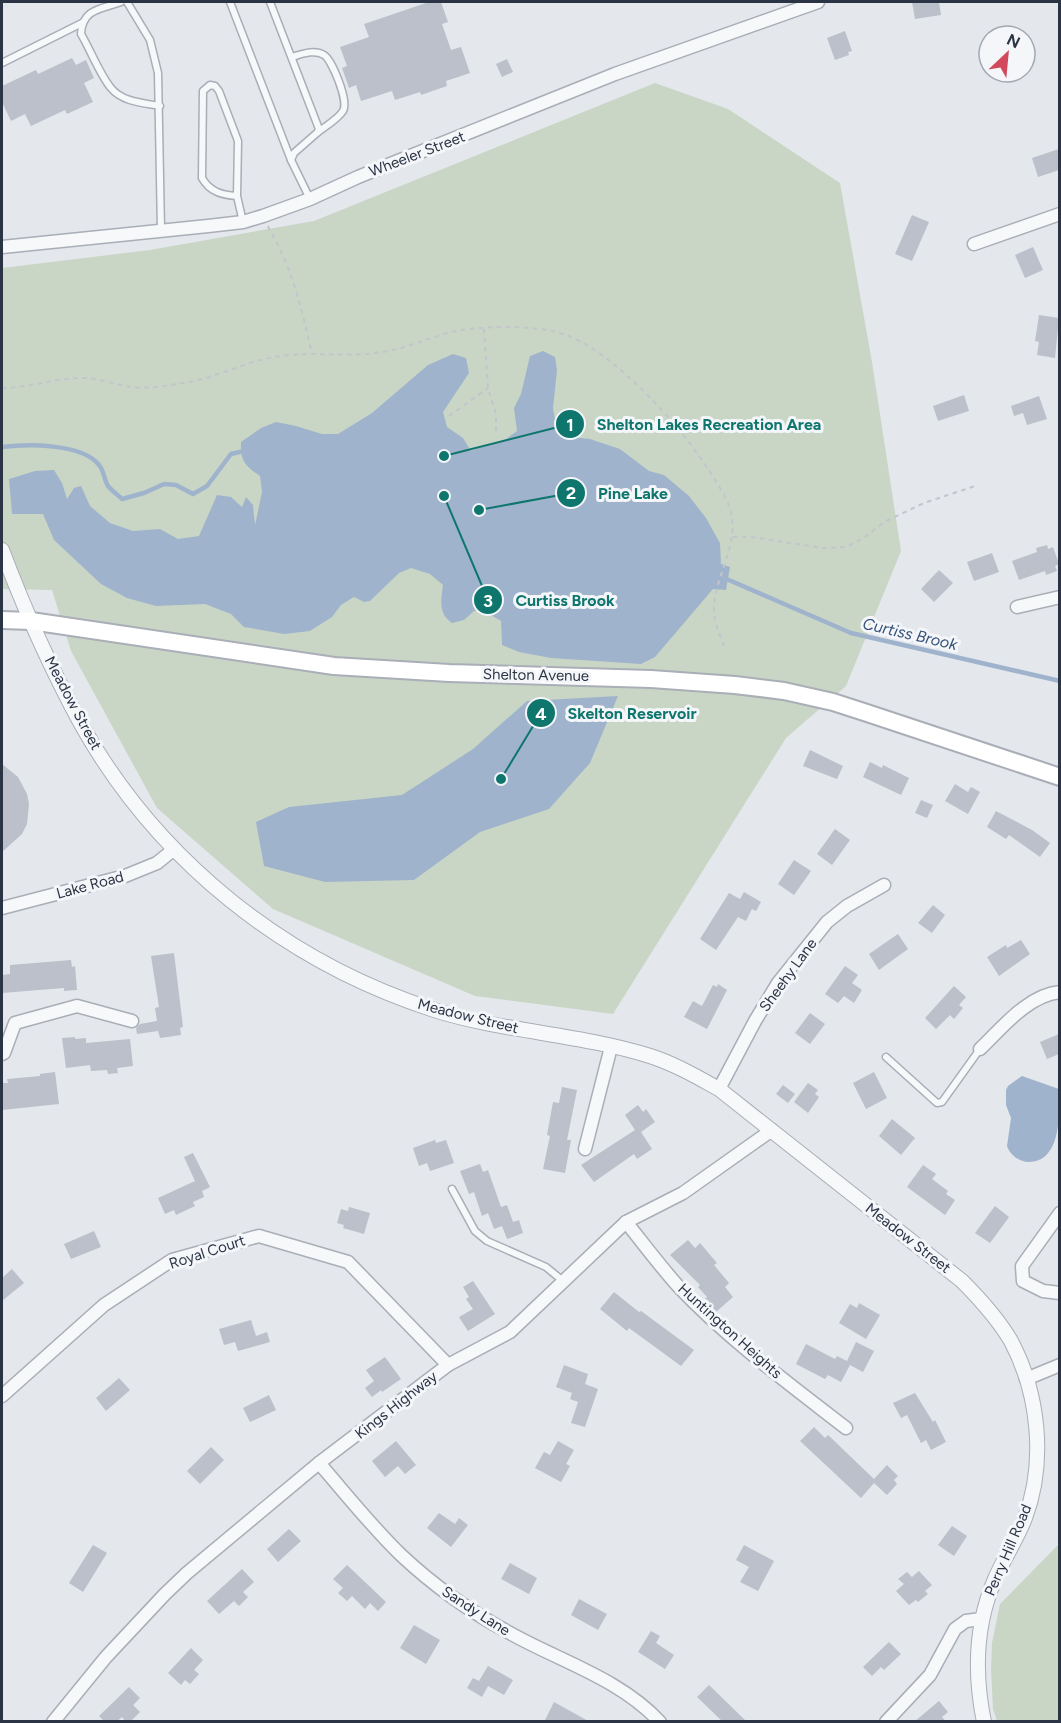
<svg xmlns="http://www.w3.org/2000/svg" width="1061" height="1723" font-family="Figtree,sans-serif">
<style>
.green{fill:#c9d6c5}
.water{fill:#9fb4cc}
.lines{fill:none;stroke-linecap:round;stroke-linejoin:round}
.stream{stroke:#9fb4cc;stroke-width:4.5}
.building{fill:#bbc0ca}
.service-casing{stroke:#a9aeb7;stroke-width:9}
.minor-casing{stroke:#a9aeb7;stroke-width:15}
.tertiary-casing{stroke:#a9aeb7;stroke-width:16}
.secondary-casing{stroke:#a9aeb7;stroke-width:20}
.path{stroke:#c2c5cb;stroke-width:2;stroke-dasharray:4.5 4.5;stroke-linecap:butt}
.service{stroke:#f7f8fa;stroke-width:6}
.minor{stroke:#f7f8fa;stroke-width:12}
.tertiary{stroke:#f7f8fa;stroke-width:14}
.secondary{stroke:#fff;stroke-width:16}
.labels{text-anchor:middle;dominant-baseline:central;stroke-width:6;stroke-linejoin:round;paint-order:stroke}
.street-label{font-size:15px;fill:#2b3445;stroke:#f4f6f9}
.water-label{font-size:16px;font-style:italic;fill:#34527a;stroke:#f4f6f9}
.leader{fill:none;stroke:#0f766e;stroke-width:2}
.callout-dot{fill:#0f766e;stroke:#f4f6f9;stroke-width:2}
.mark-label{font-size:18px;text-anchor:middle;font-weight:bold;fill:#fff}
.callout-label{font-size:16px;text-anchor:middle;font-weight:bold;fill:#0f766e;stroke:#f4f6f9;stroke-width:6;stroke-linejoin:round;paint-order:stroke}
</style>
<rect width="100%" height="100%" fill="#e4e7ec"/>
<g class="green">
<path d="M655,83L728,109L840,183L872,362L901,551L846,686L786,738L613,1014L475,996L273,909L157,808L71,651L52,590L2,589V268L150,250L314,221Z"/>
<path d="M1059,1544V1721H997L993,1709L991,1669L992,1643L1000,1604Z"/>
</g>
<g class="water">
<path d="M543,351L555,357L557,370L553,408L557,430L570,437L590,439L620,449L649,471L664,475L689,496L706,518L720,543L721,564L730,567L726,590L713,589L655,657L641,664L551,658L519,652L502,645L501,621L484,611H474L464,620L452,623C438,614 441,600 443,585L430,574L411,568L399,573L370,601L364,602L354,597L341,605L332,617L310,631L284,634L244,627L231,614L205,604L156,606L127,598L101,584L54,540L43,514H12L9,479L35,471L54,470L62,483L67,499L74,488L81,486L90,506L110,523L133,531L160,529L178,539L199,536L217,495L231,497L242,507L246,497L253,505L255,525L262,492L260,476C245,466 240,461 241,442L261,428L276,422L296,426L322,434H338L372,413L428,365L453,354L466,358L469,373L443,412L447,427L463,438L471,451L506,439L517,431L514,408L521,394L530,356Z"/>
<path d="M618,696L590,763L549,809L480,832L414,880L325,882L264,866L256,822L289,807L402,795L473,749L527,701Z"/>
<path d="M1022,1076L1059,1089C1060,1114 1061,1162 1029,1162C1019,1162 1010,1155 1007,1146L1011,1118L1006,1105V1090L1008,1086Z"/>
</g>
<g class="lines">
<g class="stream">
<path d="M2,447C27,444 82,443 99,465C104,470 104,480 108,486C112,491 118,495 122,499L144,493L164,484L176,485L193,494L207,486L231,454L244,451"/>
<path d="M722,577L851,633L1060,681"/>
</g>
</g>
<g class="building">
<path d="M429,2H441L448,22L442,24L451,50L461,47L470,73L446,81L447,86L421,95L420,92L395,100L392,91L361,101L356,85L349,88L342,68L347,66L340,47L369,37L364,24Z"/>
<path d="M912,2H939L941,15L915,19Z"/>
<path d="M845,31L852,51L848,52L849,55L835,60L827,38Z"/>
<path d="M72,58L76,65L86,60L94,78L84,83L93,102L67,114L65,110L31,126L25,114L11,121L2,102V86L36,70L38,74Z"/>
<path d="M507,59L513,72L502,77L496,64Z"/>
<path d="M1059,149V170L1038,177L1032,158Z"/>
<path d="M912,215L929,222L912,261L895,254Z"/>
<path d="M1033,247L1043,270L1025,278L1015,255Z"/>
<path d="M1039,315L1059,318L1055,358L1037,355L1039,342L1035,341Z"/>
<path d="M964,395L969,411L938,421L933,406Z"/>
<path d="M1039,396L1047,419L1027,425L1023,413L1014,416L1011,406Z"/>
<path d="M1047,545L1048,549L1053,547L1059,564L1055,566L1057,571L1046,575L1045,571L1019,580L1012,561L1037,552L1036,548Z"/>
<path d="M992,553L999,572L974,581L967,562Z"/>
<path d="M939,570L953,583L934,602L921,589Z"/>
<path d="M810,750L843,766L837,779L803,766Z"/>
<path d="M870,762L882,768L883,765L909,778L901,795L863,777Z"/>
<path d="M2,764L18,777L27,794L29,804L27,824L22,834L2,852Z"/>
<path d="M955,784L968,792L971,787L980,792L968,814L945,801Z"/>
<path d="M921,800L933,805L927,818L915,813Z"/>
<path d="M996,811L1032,830L1050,843L1040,857L1009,835L1006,839L987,827Z"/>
<path d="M835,829L850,840L832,865L817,854Z"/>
<path d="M794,860L811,871L794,895L778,884Z"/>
<path d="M744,892L761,902L756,911L752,909L746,921L738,917L716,950L700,939L729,893L740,899Z"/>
<path d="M933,905L945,915L932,933L918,923Z"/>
<path d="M898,934L908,949L879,970L869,954Z"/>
<path d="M1021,940L1030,954L999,976L987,957L1006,945L1007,948Z"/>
<path d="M174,953L183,1027L180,1028L181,1035L160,1038L158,1031L137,1034L136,1028L140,1024L157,1021L155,1008L159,1007L151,956Z"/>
<path d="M71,960L72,967L75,966L77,990L64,991V988L2,993V975L10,974V965Z"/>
<path d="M845,966L858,975L852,983L862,990L854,1003L844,996L838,1003L825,994Z"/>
<path d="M718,984L727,990L707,1029L684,1017L693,1001L702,1006L713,985L717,987Z"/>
<path d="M954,986L966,997L959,1005L963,1008L954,1019L950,1015L936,1029L925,1018Z"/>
<path d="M810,1013L825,1024L810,1044L795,1033Z"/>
<path d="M1059,1034V1054L1047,1059L1040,1042Z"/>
<path d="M75,1037V1039L86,1038V1043L130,1039L133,1066L117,1068L118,1073L108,1074L107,1070L91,1071L90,1065L66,1068L62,1038Z"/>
<path d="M55,1072L59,1104L2,1110V1083H8L7,1079L40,1076V1074Z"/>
<path d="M874,1072L887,1098L866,1109L853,1083Z"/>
<path d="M808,1083L818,1090L815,1094L819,1097L808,1113L794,1102Z"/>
<path d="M783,1085L795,1094L788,1103L776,1094Z"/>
<path d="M562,1087L577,1090L567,1140H571L565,1173L543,1169L550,1136L547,1135L553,1102L559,1103Z"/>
<path d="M638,1105L643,1112L646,1109L655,1122L641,1132L652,1149L637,1159L634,1154L594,1182L581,1165L635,1130L625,1115Z"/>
<path d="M892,1119L915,1138L901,1155L879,1136Z"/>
<path d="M435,1140L436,1143L446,1140L454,1163L430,1171L427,1163L419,1166L413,1148Z"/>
<path d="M193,1153L210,1187L202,1191L204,1197L193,1202L195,1206L176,1215L174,1210L165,1214L158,1198L195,1181L184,1157Z"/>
<path d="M480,1164L483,1172L488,1170L501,1207L507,1205L513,1222L519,1220L523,1233L507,1239L502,1226L494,1229L488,1213L482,1216L474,1192L469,1194L460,1171Z"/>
<path d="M923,1165L936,1174L932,1179L948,1191L946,1194L955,1200L945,1215L907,1187Z"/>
<path d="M995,1206L1009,1217L990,1243L975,1233Z"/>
<path d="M349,1207L370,1213L364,1234L343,1228L344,1225L337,1223L341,1209L348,1211Z"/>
<path d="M94,1231L101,1247L71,1259L64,1244Z"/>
<path d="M688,1240L695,1248L700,1243L717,1263L714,1265L729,1283L725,1287L733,1297L716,1312L705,1299L707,1297L698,1287L700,1285L670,1255Z"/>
<path d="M12,1269L24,1283L2,1301V1278Z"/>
<path d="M473,1281L495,1314L468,1331L459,1317L473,1309L466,1299L469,1297L463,1287Z"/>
<path d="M614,1292L639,1312L641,1311L694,1350L681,1366L629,1328L627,1331L600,1309Z"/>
<path d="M859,1303L880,1315L866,1339L839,1323L850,1304L857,1308Z"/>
<path d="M251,1320L256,1336L267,1332L270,1342L238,1351L235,1342L224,1345L219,1329Z"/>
<path d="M856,1342L874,1351L863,1372L850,1365L841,1382L828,1375L825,1379L796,1364L806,1344L835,1359L837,1356L847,1361Z"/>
<path d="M385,1357L401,1379L382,1392L381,1390L372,1397L365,1388L374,1381L366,1370Z"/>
<path d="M564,1365L588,1374L585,1384L598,1389L585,1427L571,1423L578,1402L570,1399L572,1393L556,1387Z"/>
<path d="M119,1378L130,1390L106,1411L96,1398Z"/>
<path d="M915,1393L933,1422L935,1420L946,1442L931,1450L926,1440L921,1443L907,1415L901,1418L893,1403Z"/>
<path d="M269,1395L276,1410L250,1422L243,1408Z"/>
<path d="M814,1427L825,1438L828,1435L874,1479L887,1465L898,1476L894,1480L897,1484L887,1495L874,1483L861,1498L800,1441Z"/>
<path d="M396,1441L416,1465L405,1474L398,1466L385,1477L372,1461Z"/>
<path d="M558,1441L574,1450L566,1464L570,1466L561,1482L535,1468L544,1452L550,1455Z"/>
<path d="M211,1447L224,1460L200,1484L187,1471Z"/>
<path d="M439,1513L455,1524L459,1518L468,1525L451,1547L427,1528Z"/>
<path d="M952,1526L967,1536L954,1556L938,1545Z"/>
<path d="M289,1529L301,1541L278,1562L267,1549Z"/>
<path d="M93,1545L107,1553L83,1592L69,1583Z"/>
<path d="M744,1545L774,1561L758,1591L740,1582L749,1567L736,1560Z"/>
<path d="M510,1563L537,1578L529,1594L501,1579Z"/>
<path d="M347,1565L386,1602L378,1611L370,1603L365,1609L352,1596L347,1601L338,1593L343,1588L333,1579Z"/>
<path d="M242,1569L254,1582L243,1592L248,1597L239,1606L234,1601L219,1614L207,1601Z"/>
<path d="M919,1571L932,1585L925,1591L928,1594L918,1602L916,1600L909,1605L896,1591L904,1584L898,1579L907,1572L912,1577Z"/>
<path d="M579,1599L607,1614L598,1630L571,1615Z"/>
<path d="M414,1625L440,1640L426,1664L400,1648Z"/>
<path d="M651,1631L660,1636L656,1643L674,1655L665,1669L638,1652Z"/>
<path d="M889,1642L901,1654L884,1670L881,1667L872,1676L863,1667Z"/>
<path d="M191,1648L203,1660L194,1670L199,1674L190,1684L185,1680L181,1685L168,1673Z"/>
<path d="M488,1666L513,1680L504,1695L488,1686L482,1697L467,1688L473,1678L479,1681Z"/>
<path d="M709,1685L747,1722H723L697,1697Z"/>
<path d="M129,1687L140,1698L133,1705L140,1712L130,1722H126L122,1717L116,1722H105L99,1716Z"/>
<path d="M939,1701L948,1712L942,1717L946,1722H914Z"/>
<path d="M554,1702L590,1722H544Z"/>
</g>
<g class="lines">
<defs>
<g id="service">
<path d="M121,2C101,9 82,9 81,34C90,49 100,75 111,88C122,102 144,103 160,106"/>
<path d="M127,2L150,40L158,73L161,230"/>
<path d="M230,2L291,160L310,199"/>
<path d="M270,2L319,129L318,132L294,153L291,160"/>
<path d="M292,57C302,54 314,49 324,55C332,60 349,101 343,111C338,119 326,126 318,132"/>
<path d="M2,63L82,23"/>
<path d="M237,196C222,195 210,192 202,178L203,91L210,85L215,86L219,91L238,141L237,196L243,222"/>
<path d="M886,1057L937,1103L942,1102L980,1049"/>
<path d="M452,1189L475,1231L487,1241L546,1267L563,1281"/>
</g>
<g id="minor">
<path d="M974,244L1060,214"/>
<path d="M2,247L208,226L243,222L263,216L310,199L358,177L615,74L818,2"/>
<path d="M1017,607L1060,597"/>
<path d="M2,908L125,876L157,863L173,850"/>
<path d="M980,1049C1002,1028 1028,995 1060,992"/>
<path d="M2,1054L4,1053L15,1023L77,1006L132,1021"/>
<path d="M719,1089L755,1021L778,983L827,922L847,906L884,885"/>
<path d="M585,1149L611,1047"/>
<path d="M1060,1213L1022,1266L1023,1281L1043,1291L1060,1293"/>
<path d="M626,1222C643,1243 660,1266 678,1286C728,1339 788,1383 846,1428"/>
<path d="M1026,1379L1060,1365"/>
<path d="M2,1396L104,1305L172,1260L259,1236L348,1262L448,1365"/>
<path d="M319,1463C346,1494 372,1527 401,1555C433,1585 469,1611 508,1632C559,1661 619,1678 660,1722"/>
<path d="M53,1722L106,1657L165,1594L187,1573L319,1463L448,1365L510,1332L626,1222L683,1193L772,1130"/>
<path d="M886,1722L930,1675L955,1629L966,1621L981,1619"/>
</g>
<path id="tertiary" d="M2,550C24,608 51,669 81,724C158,861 285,962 434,1010C504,1032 580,1034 650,1056C675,1064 697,1077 719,1089L962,1281C980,1299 998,1319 1011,1341C1039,1394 1046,1462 1025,1518C1017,1539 1004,1558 995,1579C975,1625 974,1673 984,1722"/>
<path id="secondary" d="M2,620L31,621L334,666L449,673L651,679L735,685L784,691L833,702L867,713L1060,777"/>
</defs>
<use href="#service" class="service-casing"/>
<use href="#minor" class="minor-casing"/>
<use href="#tertiary" class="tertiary-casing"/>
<use href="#secondary" class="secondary-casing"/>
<g class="path">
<path d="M268,226C271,233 276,240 279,247C295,280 304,318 312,354"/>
<path d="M484,329L488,388L496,414V434"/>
<path d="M2,388C27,388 52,379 78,378C96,377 113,384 130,387C147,389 166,386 183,383C215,379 247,360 281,356C314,351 349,358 382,352C409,348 434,335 461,330C493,326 541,324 571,337C625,360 700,447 726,499C745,538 717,568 714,606C713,621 720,635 725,648"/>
<path d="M449,416L488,388"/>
<path d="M733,537H751L823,548L846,547L865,537L884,522L924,503L978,485"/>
</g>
<use href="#service" class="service"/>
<use href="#minor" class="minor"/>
<use href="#tertiary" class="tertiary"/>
<use href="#secondary" class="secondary"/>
</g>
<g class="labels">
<g class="street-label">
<text transform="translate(417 154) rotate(-21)">Wheeler Street</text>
<text transform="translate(536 675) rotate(1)">Shelton Avenue</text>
<text transform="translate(73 703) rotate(62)">Meadow Street</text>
<text transform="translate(90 885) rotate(-15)">Lake Road</text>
<text transform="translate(788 975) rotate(-54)">Sheehy Lane</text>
<text transform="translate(468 1016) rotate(14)">Meadow Street</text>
<text transform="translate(908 1238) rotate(38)">Meadow Street</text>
<text transform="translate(207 1252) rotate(-18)">Royal Court</text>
<text transform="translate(730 1331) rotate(42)">Huntington Heights</text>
<text transform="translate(396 1405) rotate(-38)">Kings Highway</text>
<text transform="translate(1008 1550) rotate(-67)">Perry Hill Road</text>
<text transform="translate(476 1611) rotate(33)">Sandy Lane</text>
</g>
<g class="water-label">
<text transform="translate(910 634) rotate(13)">Curtiss Brook</text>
</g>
</g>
<path class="leader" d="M444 456L570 424M479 510L571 493M444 496L488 600M501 779L541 713"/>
<g class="callout-dot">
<circle cx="444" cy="456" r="6"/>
<circle cx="479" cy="510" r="6"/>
<circle cx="444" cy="496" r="6"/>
<circle cx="501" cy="779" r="6"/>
<circle cx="570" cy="424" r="15"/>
<circle cx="571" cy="493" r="15"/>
<circle cx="488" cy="600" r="15"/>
<circle cx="541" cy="713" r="15"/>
</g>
<g class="mark-label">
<text x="570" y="431">1</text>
<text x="571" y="499">2</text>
<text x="488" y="607">3</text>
<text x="541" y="720">4</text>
</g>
<g class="callout-label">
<text x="709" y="430">Shelton Lakes Recreation Area</text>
<text x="633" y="499">Pine Lake</text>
<text x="565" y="606">Curtiss Brook</text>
<text x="632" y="719">Skelton Reservoir</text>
</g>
<rect width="1061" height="1723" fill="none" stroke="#2b3445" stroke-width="6"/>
<g transform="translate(1007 54) rotate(26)"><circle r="28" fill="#f4f6f9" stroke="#a4a8b1" stroke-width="1.5"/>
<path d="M0-4.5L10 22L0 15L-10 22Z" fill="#d1495b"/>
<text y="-9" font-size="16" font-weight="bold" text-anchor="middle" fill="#2b3445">N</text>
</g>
</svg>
